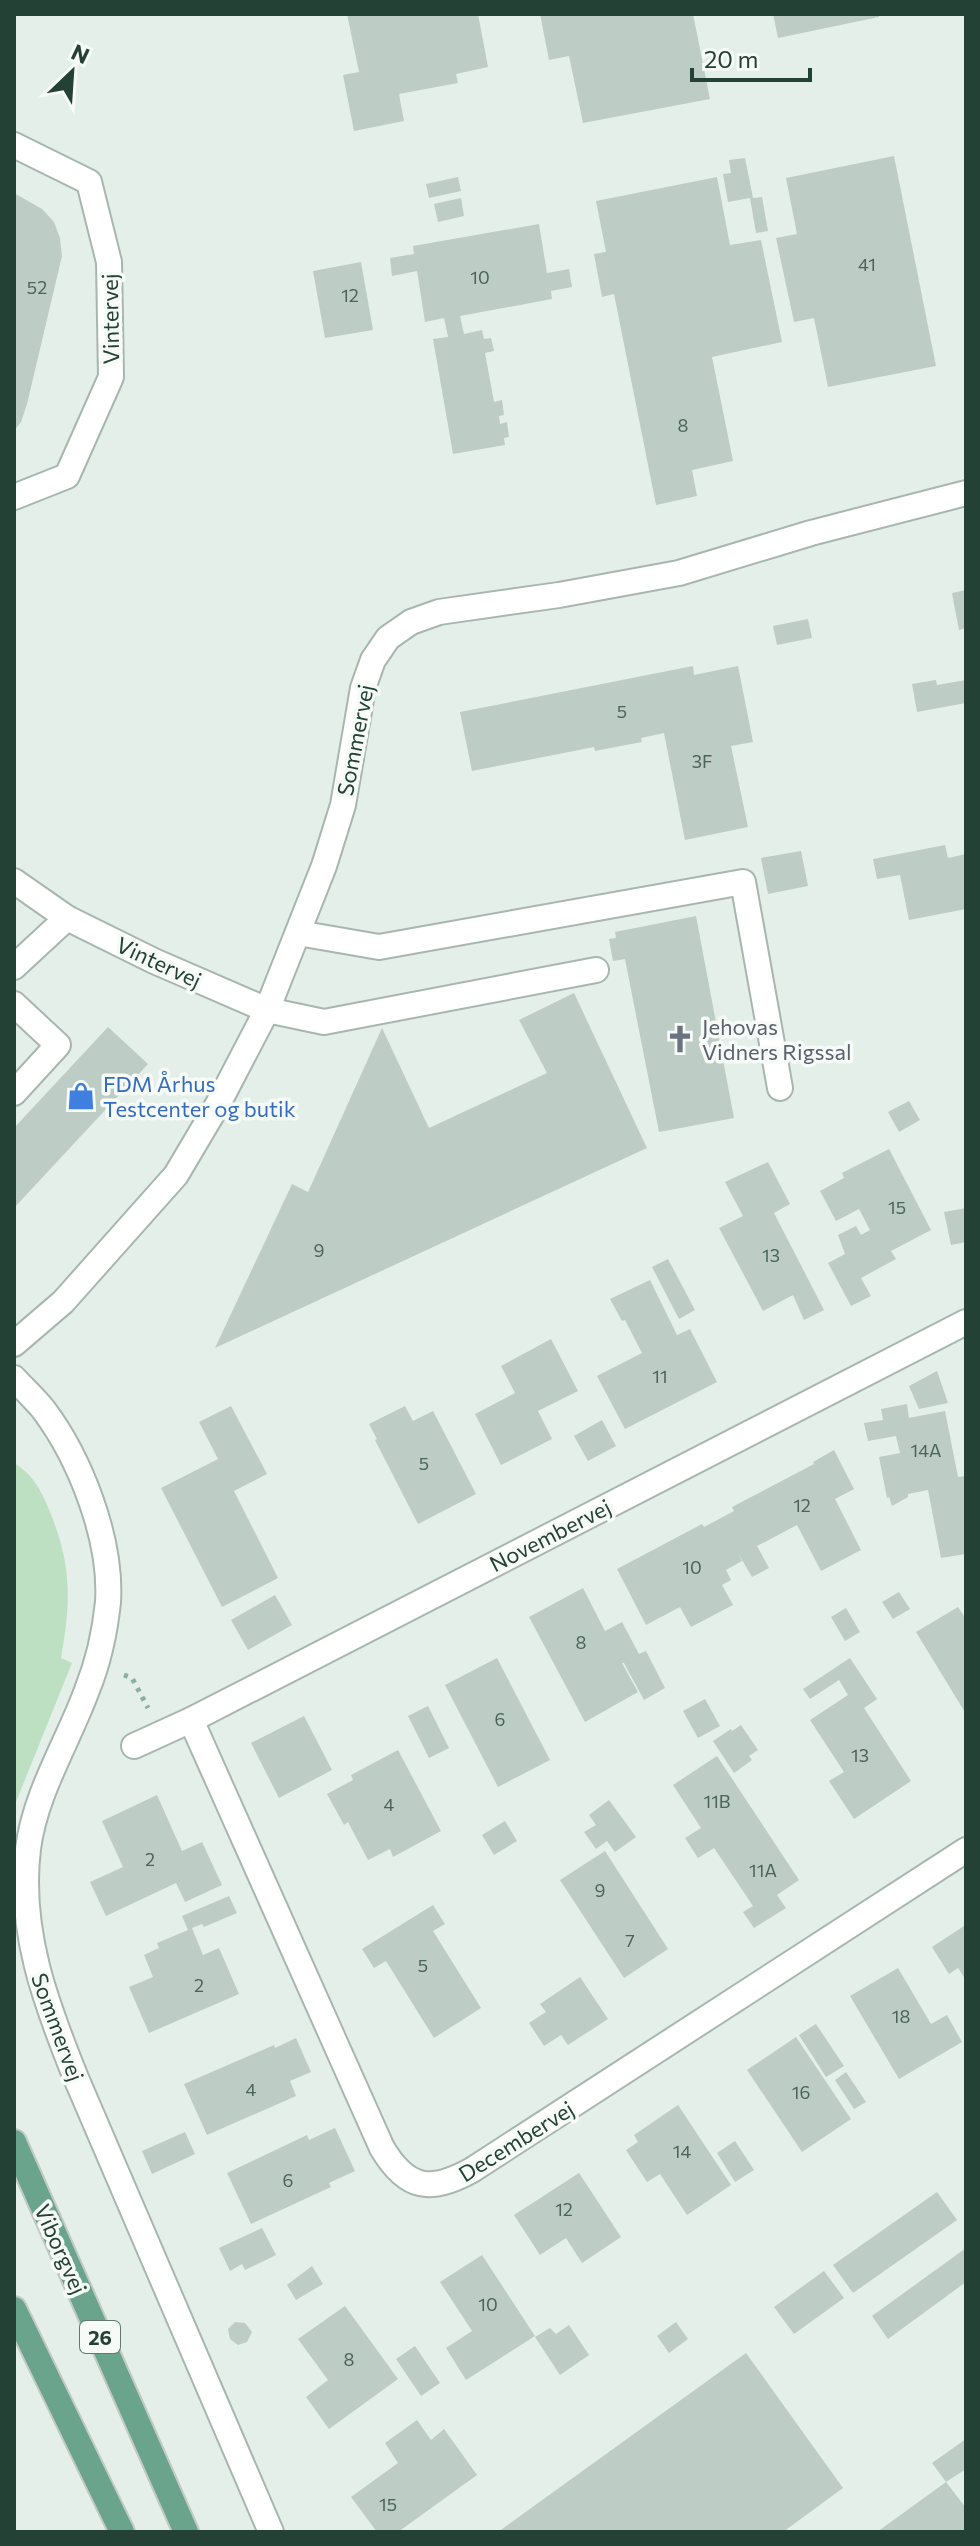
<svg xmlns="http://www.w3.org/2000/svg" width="980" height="2546" font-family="Commissioner,sans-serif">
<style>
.green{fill:#bee0c2}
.building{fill:#bdccc5}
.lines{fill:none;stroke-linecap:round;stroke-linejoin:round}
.minor-casing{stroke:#a7b7af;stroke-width:28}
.major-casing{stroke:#c2cac6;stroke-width:28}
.path{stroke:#86b29e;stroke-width:5;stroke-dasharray:4 6;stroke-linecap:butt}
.minor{stroke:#fff;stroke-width:24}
.major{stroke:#6aa48d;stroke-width:24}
.labels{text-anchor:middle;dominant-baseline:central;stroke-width:7;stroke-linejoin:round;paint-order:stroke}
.number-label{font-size:18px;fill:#4a6459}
.shield{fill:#f6fbf8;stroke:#637970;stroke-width:2}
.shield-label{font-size:20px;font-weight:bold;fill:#244135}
.street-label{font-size:22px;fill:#244135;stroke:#f6fbf8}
.worship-label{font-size:22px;fill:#5b616d;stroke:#f6fbf8;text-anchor:start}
.shop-label{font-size:22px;fill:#366cbe;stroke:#f6fbf8;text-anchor:start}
</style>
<rect width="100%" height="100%" fill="#e5efe9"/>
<path class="green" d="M14,1463C33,1474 42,1492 50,1512C72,1566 71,1602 61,1658L72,1663L14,1807Z"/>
<g class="building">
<path d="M347,14H478L488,67L456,74L458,83L399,94L404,121L354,131L343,75L359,72Z"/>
<path d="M540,14H693L710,99L583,123L569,56L549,60Z"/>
<path d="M773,14H879V17L778,38Z"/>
<path d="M894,156L936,366L828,387L814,318L794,322L776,238L797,234L786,178Z"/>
<path d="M745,158L753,198L762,197L768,231L756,233L750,198L728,202L723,174L731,173L729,160Z"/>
<path d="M458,177L461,191L429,198L426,184Z"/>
<path d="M717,177L730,245L761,240L782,342L712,357L733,461L692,470L697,496L656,505L614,294L602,297L594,254L606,252L596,201Z"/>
<path d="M14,193L42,209L54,222L60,238L62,256L27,404L21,422L14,431Z"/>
<path d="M461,198L464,216L438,222L434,204Z"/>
<path d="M539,224L547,273L569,269L572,287L551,291L552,299L460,316L464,334L482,330L484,339L491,338L494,351L485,353L494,402L502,400L504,415L499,416L500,424L507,422L509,437L504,438L505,445L453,454L433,339L448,337L444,318L425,322L417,271L392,276L390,258L414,254L413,246Z"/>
<path d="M361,262L373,330L325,338L313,271Z"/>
<path d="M966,590V628L959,630L952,593Z"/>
<path d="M808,619L812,638L777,645L773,626Z"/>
<path d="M693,666L694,675L738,666L753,742L731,746L748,827L685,840L664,733L641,738L642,742L595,751L594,747L472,771L460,712Z"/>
<path d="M936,680L937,685L966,680V703L917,712L912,684Z"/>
<path d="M945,845L948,858L966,854V909L909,920L900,875L877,879L873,859Z"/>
<path d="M801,851L808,886L768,894L761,858Z"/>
<path d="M696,916L734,1118L659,1132L625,959L613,961L609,939L616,938L615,932Z"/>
<path d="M574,993L647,1148L215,1348L292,1184L308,1192L382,1028L429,1128L547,1073L519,1020Z"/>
<path d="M108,1027L148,1064L14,1208V1128Z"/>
<path d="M909,1101L920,1120L899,1132L888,1112Z"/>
<path d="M889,1149L931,1230L891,1251L896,1259L861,1278L871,1296L851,1306L828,1263L845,1254L838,1235L856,1226L861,1235L870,1230L859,1209L836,1221L820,1191L844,1178L842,1173Z"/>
<path d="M768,1162L790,1204L774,1213L824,1310L804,1320L793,1295L763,1311L719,1228L743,1216L725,1182Z"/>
<path d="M966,1208V1242L951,1245L944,1212Z"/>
<path d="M668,1259L695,1310L679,1319L652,1267Z"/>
<path d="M650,1280L677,1335L690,1329L717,1382L625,1429L597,1376L642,1353L625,1320L622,1321L610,1299Z"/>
<path d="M551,1339L578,1391L538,1411L552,1439L501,1465L475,1414L515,1393L501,1366Z"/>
<path d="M937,1371L948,1403L919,1409L909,1386Z"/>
<path d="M907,1404L909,1418L945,1411L958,1477L966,1476V1554L941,1558L928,1490L908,1494V1497L892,1506L889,1497L887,1498L879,1457L900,1453L896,1436L868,1441L864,1423L883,1420L881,1409Z"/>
<path d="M231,1406L267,1474L234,1491L278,1578L222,1607L161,1488L218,1459L199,1422Z"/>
<path d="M405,1406L413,1421L433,1411L476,1494L418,1524L375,1440L377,1439L369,1424Z"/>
<path d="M602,1420L616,1446L588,1461L574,1436Z"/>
<path d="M834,1450L854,1489L835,1499L861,1550L821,1571L797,1525L757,1546L769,1568L752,1577L738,1553L742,1561L726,1570L731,1580L722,1585L733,1605L691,1627L680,1607L646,1625L617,1569L702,1524L704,1527L734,1511L732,1507L814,1464L813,1462Z"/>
<path d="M583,1588L605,1631L622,1622L639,1654L646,1651L665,1688L644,1700L624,1663H622L638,1692L585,1722L529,1617Z"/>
<path d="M899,1592L910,1609L893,1619L882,1602Z"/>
<path d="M275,1595L292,1625L248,1650L231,1620Z"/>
<path d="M958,1607L966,1619V1714L916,1632Z"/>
<path d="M846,1608L860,1632L845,1641L831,1617Z"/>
<path d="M497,1658L550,1760L498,1787L445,1685Z"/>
<path d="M850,1658L877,1699L864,1708L911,1781L854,1819L829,1781L844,1772L810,1720L848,1695L839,1680L810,1699L803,1689Z"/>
<path d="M705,1699L720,1726L698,1738L683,1711Z"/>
<path d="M428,1706L449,1748L429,1758L408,1716Z"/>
<path d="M304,1716L332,1770L279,1798L251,1743Z"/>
<path d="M741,1725L758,1750L749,1756L752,1760L734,1773L713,1741L731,1729L732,1731Z"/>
<path d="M398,1750L441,1831L393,1857L390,1849L368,1860L348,1822L344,1825L327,1794L353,1780L351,1775Z"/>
<path d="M717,1756L799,1880L777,1895L786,1908L754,1928L743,1912L753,1906L714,1848L698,1858L685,1838L701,1828L673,1785Z"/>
<path d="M157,1795L182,1851L202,1842L222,1885L185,1902L176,1883L106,1916L90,1882L123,1867L102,1821Z"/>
<path d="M609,1800L636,1837L615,1852L607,1841L596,1849L584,1832L596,1825L589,1815Z"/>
<path d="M505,1821L517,1841L494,1855L482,1835Z"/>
<path d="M605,1851L668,1949L624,1978L560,1880Z"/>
<path d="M229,1896L237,1913L204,1927L202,1924L192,1928L203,1955L219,1948L239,1994L149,2033L129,1987L153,1977L144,1955L159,1948L157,1943L188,1930L182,1916Z"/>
<path d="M433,1905L445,1924L433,1931L481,2008L434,2038L386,1961L374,1968L362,1949Z"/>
<path d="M964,1926L966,1928V1980L958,1968L949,1974L932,1947Z"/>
<path d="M898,1968L931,2024L947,2015L962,2042L899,2079L850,1996Z"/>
<path d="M580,1977L608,2019L568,2045L561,2035L544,2046L529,2023L546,2012L540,2004Z"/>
<path d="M816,2024L844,2066L826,2077L799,2035Z"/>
<path d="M796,2037L851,2119L802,2152L747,2070Z"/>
<path d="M296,2038L311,2072L290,2081L296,2096L207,2135L184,2084L274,2045L275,2048Z"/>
<path d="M846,2072L866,2102L854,2109L835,2080Z"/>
<path d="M678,2105L731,2185L687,2215L660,2174L647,2182L626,2150L638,2142L634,2135Z"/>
<path d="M335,2128L355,2171L329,2183L331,2187L251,2224L227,2173L307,2135L309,2140Z"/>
<path d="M185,2132L195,2154L152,2174L142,2151Z"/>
<path d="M735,2141L754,2170L735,2182L717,2153Z"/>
<path d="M579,2173L621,2237L582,2263L566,2238L540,2255L514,2215Z"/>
<path d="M937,2192L957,2220L853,2293L833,2265Z"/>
<path d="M262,2228L276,2255L245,2270L242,2264L230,2271L219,2248Z"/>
<path d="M966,2248V2282L888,2339L872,2316Z"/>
<path d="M482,2255L535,2336L466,2380L446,2348L472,2331L440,2282Z"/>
<path d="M312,2266L323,2284L296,2300L287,2285Z"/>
<path d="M824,2271L844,2298L794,2334L774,2307Z"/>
<path d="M345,2306L398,2379L329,2429L306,2397L328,2380L298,2339Z"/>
<path d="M235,2322L245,2323L252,2332L247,2342L238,2345L230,2339L228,2329Z"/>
<path d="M676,2322L688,2339L669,2353L657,2336Z"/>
<path d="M569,2325L589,2355L560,2375L535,2337L550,2328L556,2334Z"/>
<path d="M415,2346L440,2383L421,2396L396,2359Z"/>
<path d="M746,2353L843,2488L783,2532H498Z"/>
<path d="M417,2420L431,2440L444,2429L477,2475L398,2532H377L351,2497L398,2463L385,2443Z"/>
<path d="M966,2439V2469L946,2482L966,2508V2532H877L946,2482L932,2463Z"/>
</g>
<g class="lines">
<defs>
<g id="minor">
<path d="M14,145L89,182L109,262L111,377L67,476L14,497"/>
<path d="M14,881L67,918L154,961L267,1010L324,1022L596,970"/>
<path d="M298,933L379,947L743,882L780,1088"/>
<path d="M14,967L67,918"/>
<path d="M14,1004L58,1045L14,1093"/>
<path d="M14,1344L63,1302L176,1175L218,1104L267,1010L324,866L343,805L363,688L373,660L388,638L411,622L439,612L559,595L679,573L811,533L966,493"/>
<path d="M14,1378C23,1388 34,1398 43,1409C80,1458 112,1539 108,1602C105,1631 98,1663 87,1690C68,1742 35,1793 28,1849C18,1930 46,2004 76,2078L271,2532"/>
<path d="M191,1720L382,2148C407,2190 431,2193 472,2170L966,1850"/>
<path d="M134,1746L191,1720L966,1322"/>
</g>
<g id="major">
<path d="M14,2142L186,2532"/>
<path d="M14,2309L122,2532"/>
</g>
</defs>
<use href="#minor" class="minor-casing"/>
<use href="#major" class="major-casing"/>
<path class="path" d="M124,1675L132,1678L148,1708"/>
<use href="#minor" class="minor"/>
<use href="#major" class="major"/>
</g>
<defs>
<symbol id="church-bare" viewBox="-9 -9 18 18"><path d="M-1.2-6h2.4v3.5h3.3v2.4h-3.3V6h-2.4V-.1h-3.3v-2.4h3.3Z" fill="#6b7280" stroke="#f6fbf8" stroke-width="2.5" paint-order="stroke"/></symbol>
<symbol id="shop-bare" viewBox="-9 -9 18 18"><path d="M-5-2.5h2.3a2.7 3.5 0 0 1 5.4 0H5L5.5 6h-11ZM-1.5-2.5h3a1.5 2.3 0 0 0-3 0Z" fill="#3f7fe0" stroke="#f6fbf8" stroke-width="2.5" paint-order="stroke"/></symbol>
</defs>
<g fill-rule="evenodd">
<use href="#church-bare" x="660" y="1019" width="40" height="40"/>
<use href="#shop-bare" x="61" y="1076" width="40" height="40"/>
</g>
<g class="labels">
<g class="number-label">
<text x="867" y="264">41</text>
<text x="480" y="277">10</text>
<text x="37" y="287">52</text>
<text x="350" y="295">12</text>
<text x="683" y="425">8</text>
<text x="622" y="711">5</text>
<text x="702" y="761">3F</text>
<text x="897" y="1207">15</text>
<text x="319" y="1250">9</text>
<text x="771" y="1255">13</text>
<text x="660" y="1376">11</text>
<text x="926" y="1450">14A</text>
<text x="424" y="1463">5</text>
<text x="802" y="1505">12</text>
<text x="692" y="1567">10</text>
<text x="581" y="1642">8</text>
<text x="500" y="1719">6</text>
<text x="860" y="1755">13</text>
<text x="717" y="1801">11B</text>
<text x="389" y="1804">4</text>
<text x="150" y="1859">2</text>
<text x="763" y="1870">11A</text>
<text x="600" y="1890">9</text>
<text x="630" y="1940">7</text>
<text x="423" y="1965">5</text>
<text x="199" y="1985">2</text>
<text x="901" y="2016">18</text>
<text x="251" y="2089">4</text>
<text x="801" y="2092">16</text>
<text x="682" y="2151">14</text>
<text x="288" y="2180">6</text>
<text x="564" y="2209">12</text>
<text x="488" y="2304">10</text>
<text x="349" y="2359">8</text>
<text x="388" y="2504">15</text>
</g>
<rect class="shield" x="80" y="2321" width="40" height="32" rx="6"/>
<g class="shield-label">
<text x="100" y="2337">26</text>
</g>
<g class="street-label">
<text transform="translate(110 319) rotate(-91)">Vintervej</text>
<text transform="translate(355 740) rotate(-79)">Sommervej</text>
<text transform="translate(159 962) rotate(25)">Vintervej</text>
<text transform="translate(550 1535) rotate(-27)">Novembervej</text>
<text transform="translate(58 2027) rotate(70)">Sommervej</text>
<text transform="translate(516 2141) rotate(-32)">Decembervej</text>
<text transform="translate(61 2249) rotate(66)">Viborgvej</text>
</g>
<g class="worship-label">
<text x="702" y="1026">Jehovas<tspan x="702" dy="25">Vidners Rigssal</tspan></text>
</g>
<g class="shop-label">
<text x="103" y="1083">FDM Århus<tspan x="103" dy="25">Testcenter og butik</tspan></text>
</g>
</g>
<rect width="980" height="2546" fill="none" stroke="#244135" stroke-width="32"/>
<g transform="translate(72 72) rotate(25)" stroke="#f6fbf8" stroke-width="6" paint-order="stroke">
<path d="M0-6L14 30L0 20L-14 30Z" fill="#244135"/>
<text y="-12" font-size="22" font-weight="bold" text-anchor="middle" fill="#244135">N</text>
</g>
<path d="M692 68v12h118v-12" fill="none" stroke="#244135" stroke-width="4"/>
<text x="704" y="68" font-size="24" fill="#244135" stroke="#f6fbf8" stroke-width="6" paint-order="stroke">20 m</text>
</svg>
